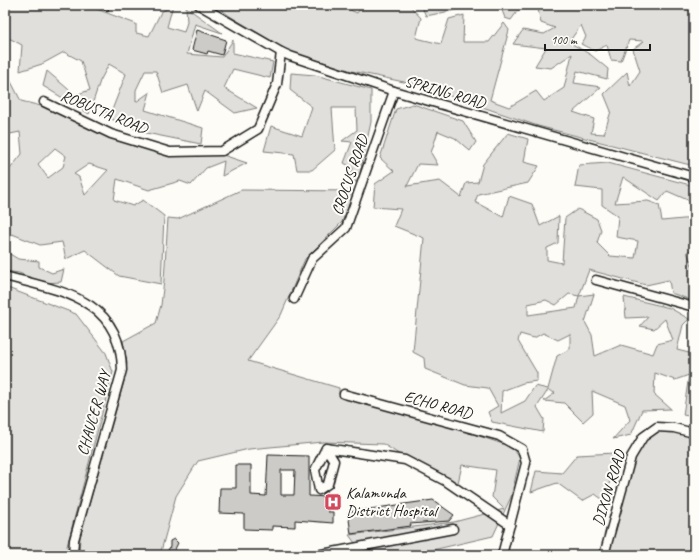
<svg xmlns="http://www.w3.org/2000/svg" width="699" height="560" font-family="Caveat,sans-serif">
<style>
.green{fill:#e0dfdb;stroke:#7e7e7c;fill-rule:evenodd}
.building{fill:#cccbc8;stroke:#1c1c1c;fill-rule:evenodd}
.lines{fill:none;stroke-linecap:round;stroke-linejoin:round}
.minor-casing{stroke:#1c1c1c;stroke-width:11}
.minor{stroke:#fdfcf7;stroke-width:8}
.labels{text-anchor:middle;dominant-baseline:central;stroke-width:4;stroke-linejoin:round;paint-order:stroke}
.street-label{font-size:16px;fill:#1c1c1c;stroke:#fdfcf7}
.poi-label{font-size:16px;fill:#1c1c1c;stroke:#fdfcf7;text-anchor:start}
</style>
<rect width="100%" height="100%" fill="#fdfcf7"/>
<filter id="ink" filterUnits="userSpaceOnUse"><feTurbulence type="fractalNoise" baseFrequency=".025" numOctaves="2"/><feDisplacementMap in="SourceGraphic" scale="8" xChannelSelector="R" yChannelSelector="G"/><feConvolveMatrix kernelMatrix="1 2 1 2 8 2 1 2 1" color-interpolation-filters="sRGB"/></filter>
<g filter="url(#ink)">
<g class="green">
<path d="M5,5H86L136,24V33L149,36L161,12L173,5L167,27L184,32L187,22L186,7L222,33L195,24L187,54L222,57L233,40V53L273,62L270,78L233,69L224,88L257,108L235,113L205,91L197,111L188,85L163,93L156,71H145L136,90V102L150,92L145,110L203,128L201,144L146,133L99,114L112,110L126,74L109,64L100,81L89,114L43,86L47,71L75,95L90,90L81,61L64,52L42,64L20,71L22,45L5,36Z"/>
<path d="M216,5H339L357,13L363,5H409L421,18L416,38L441,44L449,19L464,15L463,42H489L504,23L509,30L490,100L509,107L536,91L544,101L564,88L572,54L551,68L535,66L546,48L513,44L523,30L544,34L555,28L541,23L538,9L522,5L511,20L505,18L500,5H694V166L538,126L418,85L352,71L290,52L228,15ZM581,25L586,37L581,44L595,51L607,45L611,60L621,61L629,40L644,41L633,49L640,71L630,86L627,72L604,94L611,111L604,134L591,133L594,119L573,112L601,87L574,83L577,71L607,79L608,69L591,55L569,42Z"/>
<path d="M421,5H470L460,9L426,16Z"/>
<path d="M5,70L21,101L41,106L112,139L166,154H220L247,163L222,176L224,161L206,168L191,185L180,181L149,190L117,179L114,200L133,206L143,200L164,216L161,284L119,276L85,250L66,259L62,242L40,245L12,234L5,247V166L10,169L22,154L20,132L5,135ZM55,148L66,156L63,167L48,178L38,164ZM89,164L108,170L85,195L79,177L74,174Z"/>
<path d="M291,73L315,75L371,90V122L358,182L349,181L353,168L344,163L352,142L342,141L357,130L356,108H332L335,150L312,170H297L294,154L264,151L271,126L302,136L312,107L290,90Z"/>
<path d="M413,104L463,121L476,142L470,151L455,138L438,131L431,153L438,165L418,164L407,186L440,181L461,197L466,183L478,182L483,164L508,133L528,139L524,162L539,166L528,183L478,194L475,202L503,217L509,196L532,204L540,226L559,216L558,243L547,248V260L562,263L565,218L578,209L597,219L601,230L597,243L610,256L635,258L638,241L616,237L618,216L602,205V190L575,187L579,165L608,163L694,186V208L690,201L667,191L659,201L623,177L615,203L648,201L659,205L662,221L694,218V248L687,252L694,270V301L671,293L669,280L646,285L589,270L579,296L594,294L585,322L592,335L595,356L621,345L653,354L657,344L673,340L665,319L654,329L640,326L648,317L626,318L624,297L670,308L689,319L683,325L677,350L693,354L694,353V417L683,415L689,375L675,380L655,373L654,394L671,409L642,410L631,435L613,439L630,420L625,405L592,391L593,413L583,422L564,403L544,401L555,393L548,390L537,407L544,419L543,432L492,422L488,412L498,406L488,388L465,385L425,369L424,358L413,352L424,238L394,226L401,209L373,207L375,184L394,171L380,158L396,109ZM569,294L579,296L576,308L528,315V304L546,300L556,305ZM543,333L558,340L570,334V349L557,356L548,389L535,386L525,401L501,413L502,391L523,383L537,381V373L518,341L520,334L534,338Z"/>
<path d="M241,190L355,191L342,222L305,259L281,315L248,361L339,388V396L343,398L467,432L512,447L520,458L511,497L493,536L411,555H364L349,535L454,522L504,509L492,497L496,470L462,465L458,483L402,456L383,444L323,442L249,449L198,461L176,496L160,555H79L80,537L125,378L127,363L123,341L156,323L161,305L164,280L168,218L178,219Z"/>
<path d="M5,251L18,259L39,261V267L52,273L64,269L61,282L44,283L19,273L5,271Z"/>
<path d="M5,287L76,314L106,353L113,372L67,546L69,555H5Z"/>
<path d="M657,427L694,434V555H604L631,457Z"/>
<path d="M615,453L606,502L595,494L582,501L557,483L531,492L536,471L562,473L577,455Z"/>
</g>
<g class="building">
<path d="M93,5H110L108,11Z"/>
<path d="M197,30L226,40L222,55L208,51L207,54L192,50Z"/>
<path d="M268,455L309,456V496L328,497V512H333V523L295,520V527L272,526V530L244,529V514L219,513L220,488H236V465H251V495L266,496ZM281,470H295L294,495H281Z"/>
<path d="M433,500L454,515L449,521L410,524L411,526L351,534L348,512Z"/>
<path d="M174,539L178,543L175,549L177,555H165L170,547V541Z"/>
</g>
<g class="lines">
<defs>
<g id="minor">
<path d="M199,5L281,52L290,56L394,91L694,177"/>
<path d="M44,102L111,134L170,152L222,151L258,129L277,84L281,52"/>
<path d="M5,276C60,291 121,298 122,370L74,540L73,555"/>
<path d="M596,280L694,307"/>
<path d="M294,299L312,259L346,228L394,91"/>
<path d="M344,394L499,436L522,449L526,463L502,555"/>
<path d="M326,448L334,461L328,484L319,490L315,470L326,448L405,460L447,482L510,525"/>
<path d="M317,555L453,529"/>
<path d="M604,555L631,457L643,437L657,427L674,428L694,433"/>
</g>
</defs>
<use href="#minor" class="minor-casing"/>
<use href="#minor" class="minor"/>
</g>
</g>
<defs>
<symbol id="hospital-square" viewBox="-11 -11 22 22"><rect x="-9" y="-9" width="18" height="18" rx="4" fill="#d1495b" stroke="#fdfcf7"/><path d="M-5-5h3v3.5h4V-5h3V5h-3V1.5h-4V5h-3Z" fill="#fff"/></symbol>
</defs>
<g fill-rule="evenodd">
<use href="#hospital-square" x="323" y="492" width="20" height="20"/>
</g>
<g class="labels">
<g class="street-label">
<text transform="translate(445 92) rotate(16)">SPRING ROAD</text>
<text transform="translate(104 112) rotate(22)">ROBUSTA ROAD</text>
<text transform="translate(350 175) rotate(-71)">CROCUS ROAD</text>
<text transform="translate(438 405) rotate(15)">ECHO ROAD</text>
<text transform="translate(94 413) rotate(-74)">CHAUCER WAY</text>
<text transform="translate(609 488) rotate(-73)">DIXON ROAD</text>
</g>
<g class="poi-label">
<text x="346" y="493">Kalamunda<tspan x="346" dy="18">District Hospital</tspan></text>
</g>
</g>
<rect width="699" height="560" fill="none" stroke="#fdfcf7" stroke-width="20"/>
<rect x="10" y="10" width="679" height="540" fill="none" stroke="#1c1c1c" stroke-width="1.5" filter="url(#ink)"/>
<path d="M545 44v6h105v-6" fill="none" stroke="#1c1c1c" stroke-width="2"/>
<text x="551" y="44" font-size="12" fill="#1c1c1c" stroke="#fdfcf7" stroke-width="3" paint-order="stroke">100 m</text>
</svg>
